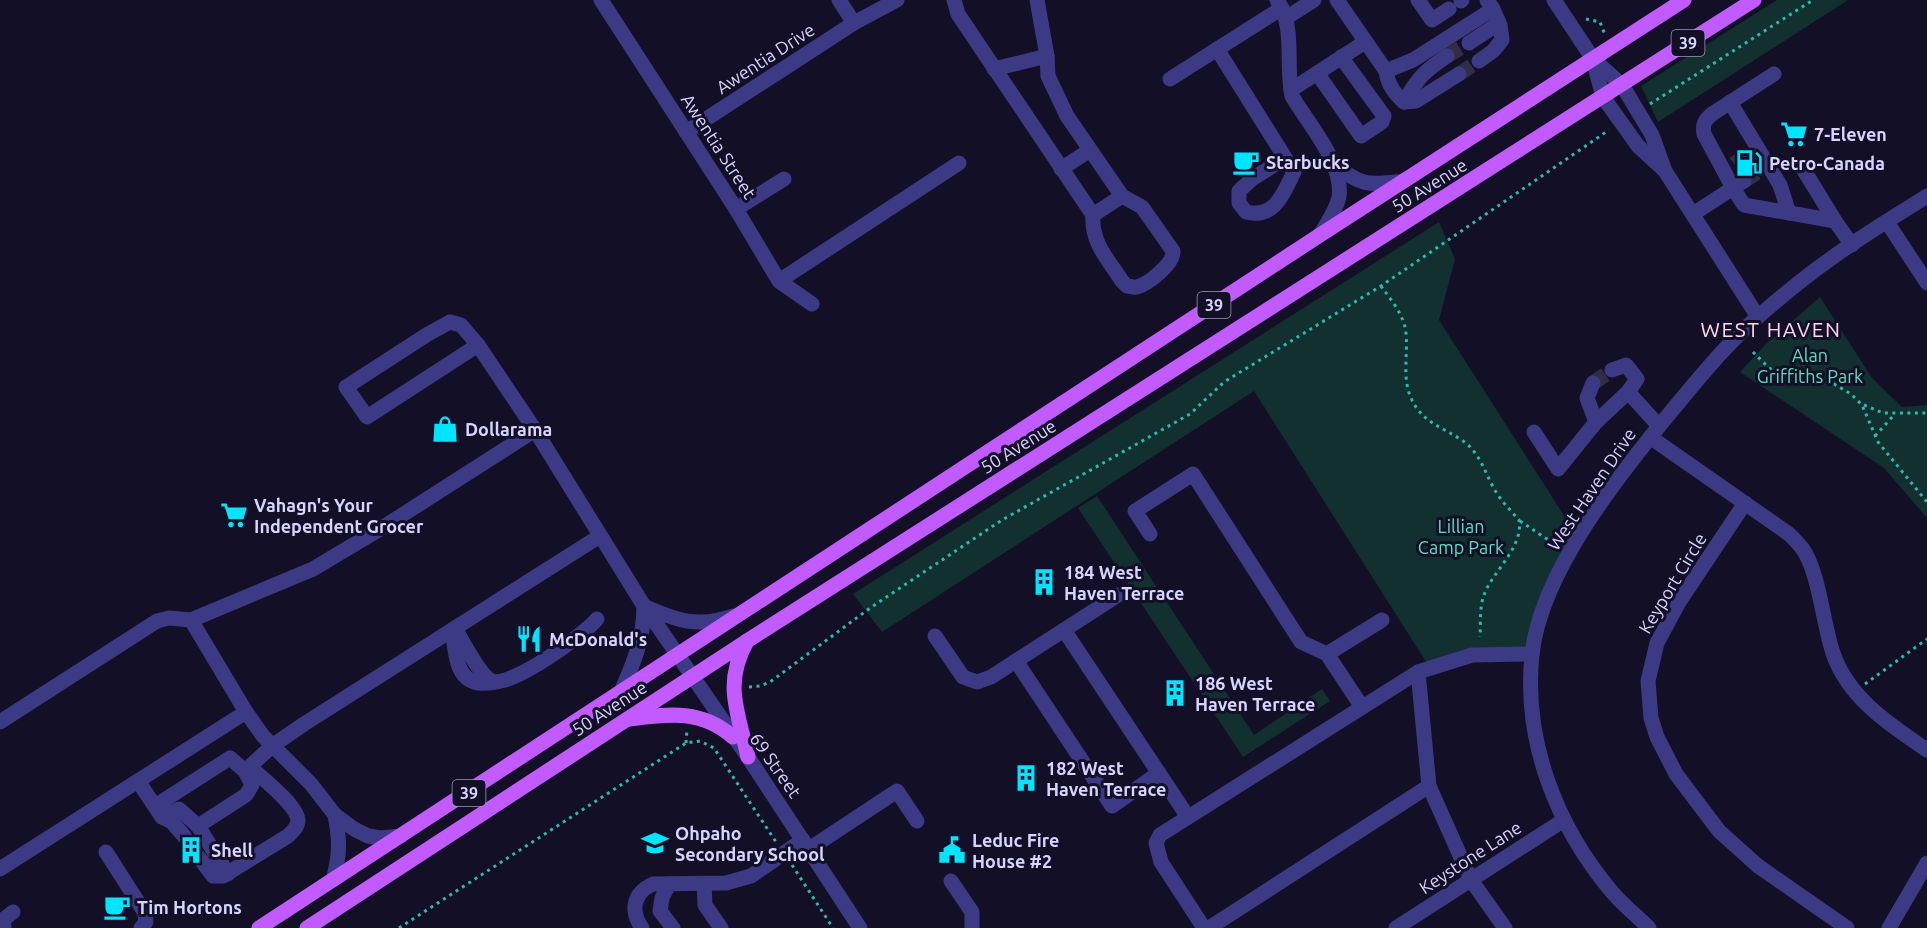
<svg xmlns="http://www.w3.org/2000/svg" width="1927" height="928" font-family="Ubuntu,sans-serif">
<style>
.green{fill:#12302f}
.lines{fill:none;stroke-linecap:round;stroke-linejoin:round}
.minor-tunnel{stroke:#312d47;stroke-width:15;stroke-dasharray:15 8;stroke-linecap:butt}
.path{stroke:#2fb8b0;stroke-width:3;stroke-dasharray:3 4.5;stroke-linecap:butt}
.minor{stroke:#3d3a85;stroke-width:15}
.major{stroke:#c25bff;stroke-width:15}
.labels{text-anchor:middle;dominant-baseline:central;stroke-width:6;stroke-linejoin:round;paint-order:stroke}
.shield{fill:#130f26;stroke:#9e99be;stroke-width:1.5}
.shield-label{font-size:16px;font-weight:bold;fill:#d9d4ff}
.street-label{font-size:18px;fill:#d9d4ff;stroke:#130f26}
.poi-label{font-size:18px;font-weight:bold;fill:#d9d4ff;stroke:#130f26;text-anchor:start}
.park-label{font-size:18px;fill:#5fe0c0;stroke:#130f26}
.quarter-label{font-size:21px;letter-spacing:1.5px;fill:#ffd6f0;stroke:#130f26}
</style>
<rect width="100%" height="100%" fill="#130f26"/>
<g class="green">
<path d="M1777,0H1848L1658,122L1641,86Z"/>
<path d="M1439,222L1455,259L1439,320L1579,539L1532,654L1430,668L1254,391L882,632L853,594Z"/>
<path d="M1820,297L1872,378L1902,407L1927,405V518L1884,468L1740,372L1766,344Z"/>
<path d="M1097,496L1254,735L1322,689L1330,701L1243,757L1078,508Z"/>
</g>
<g class="lines">
<g class="minor-tunnel">
<path d="M1447,56L1469,43"/>
<path d="M1459,74L1479,61"/>
<path d="M1734,164L1748,154"/>
<path d="M1744,181L1759,171"/>
<path d="M1593,383L1612,370"/>
<path d="M184,836L201,860"/>
</g>
<g class="path">
<path d="M1586,19L1600,22L1605,35"/>
<path d="M1650,104L1813,0"/>
<path d="M1381,286C1391,300 1405,316 1406,334C1408,355 1402,378 1411,398C1422,423 1443,427 1463,441C1482,454 1486,478 1498,495C1504,504 1512,512 1519,520C1524,547 1492,572 1484,595C1479,608 1481,624 1480,637"/>
<path d="M1753,352L1769,368L1787,377L1834,384L1851,394L1862,405L1878,442L1927,502"/>
<path d="M1864,405L1883,413H1927"/>
<path d="M1875,436L1894,415"/>
<path d="M1520,521L1553,543"/>
<path d="M1865,684L1927,639"/>
<path d="M749,687L760,686L770,682L870,608L1002,520L1190,414L1224,382L1381,286L1609,130"/>
<path d="M686,743L687,729"/>
<path d="M792,865L833,928"/>
<path d="M399,928L686,743L700,741L714,748L776,842"/>
</g>
<g class="minor">
<path d="M601,0L736,209L779,281L812,304"/>
<path d="M839,0L854,23"/>
<path d="M954,0L958,14L1093,215C1091,243 1108,259 1122,281L1127,286C1130,286 1134,288 1137,287C1148,284 1174,264 1173,251L1142,207L1122,196L1067,116L1048,76L1047,56L1037,0"/>
<path d="M1277,0C1296,28 1285,64 1292,96C1308,124 1344,163 1339,197C1336,211 1327,223 1320,235"/>
<path d="M1337,0L1386,71L1413,60L1493,9L1487,0"/>
<path d="M1418,0L1432,20L1449,9"/>
<path d="M1554,0L1593,59L1622,85L1652,135L1665,171L1758,317"/>
<path d="M1461,1L1462,0"/>
<path d="M1286,18L1314,0"/>
<path d="M1469,43L1499,23"/>
<path d="M1217,49L1294,172C1283,194 1275,219 1246,212L1239,203V191L1252,179L1285,158"/>
<path d="M1593,59L1603,97L1638,146L1663,169"/>
<path d="M1479,61L1493,51L1502,40L1500,25L1493,9"/>
<path d="M994,69L1047,56"/>
<path d="M1386,71C1388,85 1394,93 1404,102L1416,101L1459,74"/>
<path d="M1317,73L1361,136L1382,122L1384,116L1341,57"/>
<path d="M1170,79L1282,8"/>
<path d="M1291,90L1365,42"/>
<path d="M1404,102C1418,78 1423,72 1447,56"/>
<path d="M1730,102L1780,185L1789,213"/>
<path d="M686,132L854,23L897,0"/>
<path d="M1334,163C1360,187 1370,185 1404,181"/>
<path d="M1802,167L1835,221"/>
<path d="M1061,169L1090,150"/>
<path d="M1744,181L1733,188L1704,134C1702,124 1705,120 1712,114L1774,74"/>
<path d="M736,209L784,179"/>
<path d="M1693,214L1733,188L1744,205L1835,221L1852,245"/>
<path d="M1093,215L1122,196"/>
<path d="M1887,222L1927,283"/>
<path d="M779,281L959,163"/>
<path d="M478,345L367,417L346,387L428,334L450,322L461,325L478,345L535,430L644,606L748,757L860,928"/>
<path d="M1628,392L1659,426"/>
<path d="M1596,422L1628,392L1637,379L1626,365L1612,370"/>
<path d="M1534,432L1558,469L1596,422L1587,398L1593,383"/>
<path d="M1650,437L1789,534C1794,539 1798,543 1802,548C1819,571 1823,624 1833,653C1848,698 1890,725 1927,750"/>
<path d="M1745,503L1679,602L1657,643L1648,681L1651,718L1657,737L1676,774L1719,831L1758,866L1847,928"/>
<path d="M1150,534L1135,511L1193,474L1301,642L1327,654L1362,707"/>
<path d="M1118,595L1064,630L1188,817"/>
<path d="M644,606C677,621 698,628 733,616"/>
<path d="M191,620L313,569L385,526L535,430"/>
<path d="M455,628C462,640 480,676 492,681C511,688 585,634 597,619"/>
<path d="M452,630C457,661 456,690 497,682"/>
<path d="M935,636L963,677L977,682L991,677L1064,630"/>
<path d="M1327,654L1382,620"/>
<path d="M1016,661L1112,806L1159,773"/>
<path d="M1418,672L1429,786L1471,880L1505,928"/>
<path d="M620,694C633,665 644,639 644,606"/>
<path d="M0,722L157,621L169,618L191,620L246,712"/>
<path d="M138,781L162,817L172,822L184,836"/>
<path d="M155,806L230,758L245,771L272,746L304,724L600,536"/>
<path d="M162,817L179,809L198,826"/>
<path d="M809,849L897,791L917,821"/>
<path d="M106,852L145,913L146,922L141,928"/>
<path d="M201,860L213,876H223L288,836C293,831 298,827 298,820C297,805 261,777 250,767"/>
<path d="M0,869L246,712L263,736L311,784L335,815L354,829L368,836L381,838L401,836"/>
<path d="M228,874L198,826L246,795L252,785L245,771"/>
<path d="M333,880C340,855 340,841 335,815"/>
<path d="M951,881L972,912V928"/>
<path d="M669,884L662,898L660,911L673,928"/>
<path d="M704,884L705,905L721,928"/>
<path d="M4,928L3,920L13,912"/>
<path d="M642,928C630,911 633,893 653,884L726,883L751,876L803,840"/>
<path d="M1204,928L1161,862L1156,843L1160,835L1418,672L1472,655L1532,654"/>
<path d="M1209,928L1429,786"/>
<path d="M1396,928L1564,820"/>
<path d="M1649,928C1637,916 1623,905 1612,892C1557,827 1523,741 1532,655C1540,572 1622,471 1674,408C1701,376 1728,342 1760,315C1782,296 1805,277 1829,260C1860,237 1894,217 1927,196"/>
<path d="M1889,928L1927,863"/>
</g>
<g class="major">
<path d="M747,641C723,684 738,712 748,757"/>
<path d="M630,719C669,714 701,709 733,737"/>
<path d="M259,928L1320,235L1684,0"/>
<path d="M307,928L747,641L1754,0"/>
</g>
</g>
<defs>
<symbol id="supermarket-bare" viewBox="-9 -9 18 18"><path d="M-6-5.5h2.5l.6 2H6L4.5 2H-2.5L-4.4-4H-6ZM-1.5 3.2a1.3 1.3 0 1 0 .1 0ZM3 3.2a1.3 1.3 0 1 0 .1 0Z" fill="#00e5ff" stroke="#130f26" stroke-width="2.5" paint-order="stroke"/></symbol>
<symbol id="cafe-bare" viewBox="-9 -9 18 18"><path d="M-5.5-4.5H6V0H3Q3 3.5 0 3.5H-2.5Q-5.5 3.5-5.5 0ZM3-3.2v2h1.7v-2ZM-6 4.5H4V6H-6Z" fill="#00e5ff" stroke="#130f26" stroke-width="2.5" paint-order="stroke"/></symbol>
<symbol id="fuel-bare" viewBox="-9 -9 18 18"><path d="M-5.5-6h7V0h2V4h1.3V-2.5L3-4.5l.8-.8L6-3V5H2.5V1h-1V6h-7ZM-4.2-4.7v3.2H.2V-4.7Z" fill="#00e5ff" stroke="#130f26" stroke-width="2.5" paint-order="stroke"/></symbol>
<symbol id="shop-bare" viewBox="-9 -9 18 18"><path d="M-5-2.5h2.3a2.7 3.5 0 0 1 5.4 0H5L5.5 6h-11ZM-1.5-2.5h3a1.5 2.3 0 0 0-3 0Z" fill="#00e5ff" stroke="#130f26" stroke-width="2.5" paint-order="stroke"/></symbol>
<symbol id="building-bare" viewBox="-9 -9 18 18"><path d="M-4-6H4V6H1V3H-1V6H-4ZM-2.5-4.3h1.7v1.8h-1.7ZM.8-4.3h1.7v1.8H.8ZM-2.5-1h1.7V.8h-1.7ZM.8-1h1.7V.8H.8Z" fill="#00e5ff" stroke="#130f26" stroke-width="2.5" paint-order="stroke"/></symbol>
<symbol id="restaurant-bare" viewBox="-9 -9 18 18"><path d="M-5-6h1v4h1v-4h1v4h1v-4h1v5L-1.5 .5V6h-2V.5L-5-1ZM5-6V6H3V1.5H1.5Q1.5-4 5-6Z" fill="#00e5ff" stroke="#130f26" stroke-width="2.5" paint-order="stroke"/></symbol>
<symbol id="school-bare" viewBox="-9 -9 18 18"><path d="M0-5L7-2L0 1L-7-2ZM-4 1L0 2.5L4 1V4Q0 6-4 4Z" fill="#00e5ff" stroke="#130f26" stroke-width="2.5" paint-order="stroke"/></symbol>
<symbol id="civic-bare" viewBox="-9 -9 18 18"><path d="M-.6-6.5H3V-4.5H.6V-3L4-1V1h2V6H-6V1h2V-1L-.6-3ZM-1.2 2.5V6h2.4V2.5Z" fill="#00e5ff" stroke="#130f26" stroke-width="2.5" paint-order="stroke"/></symbol>
</defs>
<g fill-rule="evenodd">
<use href="#supermarket-bare" x="1775" y="115" width="38" height="38"/>
<use href="#cafe-bare" x="1227" y="143" width="38" height="38"/>
<use href="#fuel-bare" x="1730" y="144" width="38" height="38"/>
<use href="#shop-bare" x="426" y="410" width="38" height="38"/>
<use href="#supermarket-bare" x="215" y="496" width="38" height="38"/>
<use href="#building-bare" x="1025" y="563" width="38" height="38"/>
<use href="#restaurant-bare" x="510" y="620" width="38" height="38"/>
<use href="#building-bare" x="1156" y="674" width="38" height="38"/>
<use href="#building-bare" x="1007" y="759" width="38" height="38"/>
<use href="#school-bare" x="636" y="824" width="38" height="38"/>
<use href="#building-bare" x="172" y="831" width="38" height="38"/>
<use href="#civic-bare" x="933" y="831" width="38" height="38"/>
<use href="#cafe-bare" x="98" y="888" width="38" height="38"/>
</g>
<g class="labels">
<g class="shield">
<rect x="1671.5" y="30" width="33" height="26" rx="4.5"/>
<rect x="1197.5" y="292" width="33" height="26" rx="4.5"/>
<rect x="452.5" y="780" width="33" height="26" rx="4.5"/>
</g>
<g class="shield-label">
<text x="1688" y="43">39</text>
<text x="1214" y="305">39</text>
<text x="469" y="793">39</text>
</g>
<g class="street-label">
<text transform="translate(765 58) rotate(-33)">Awentia Drive</text>
<text transform="translate(719 146) rotate(57)">Awentia Street</text>
<text transform="translate(1429 185) rotate(-32)">50 Avenue</text>
<text transform="translate(1018 446) rotate(-32)">50 Avenue</text>
<text transform="translate(1591 489) rotate(-56)">West Haven Drive</text>
<text transform="translate(1672 583) rotate(-59)">Keyport Circle</text>
<text transform="translate(609 708) rotate(-33)">50 Avenue</text>
<text transform="translate(776 765) rotate(55)">69 Street</text>
<text transform="translate(1470 857) rotate(-33)">Keystone Lane</text>
</g>
<g class="poi-label">
<text x="1814" y="134">7-Eleven</text>
<text x="1266" y="162">Starbucks</text>
<text x="1769" y="163">Petro-Canada</text>
<text x="465" y="429">Dollarama</text>
<text x="254" y="505">Vahagn's Your<tspan x="254" dy="21">Independent Grocer</tspan></text>
<text x="1064" y="572">184 West<tspan x="1064" dy="21">Haven Terrace</tspan></text>
<text x="549" y="639">McDonald's</text>
<text x="1195" y="683">186 West<tspan x="1195" dy="21">Haven Terrace</tspan></text>
<text x="1046" y="768">182 West<tspan x="1046" dy="21">Haven Terrace</tspan></text>
<text x="675" y="833">Ohpaho<tspan x="675" dy="21">Secondary School</tspan></text>
<text x="972" y="840">Leduc Fire<tspan x="972" dy="21">House #2</tspan></text>
<text x="211" y="850">Shell</text>
<text x="137" y="907">Tim Hortons</text>
</g>
<g class="park-label">
<text x="1810" y="355">Alan<tspan x="1810" dy="21">Griffiths Park</tspan></text>
<text x="1461" y="526">Lillian<tspan x="1461" dy="21">Camp Park</tspan></text>
</g>
<g class="quarter-label">
<text x="1771" y="329">WEST HAVEN</text>
</g>
</g>
</svg>
